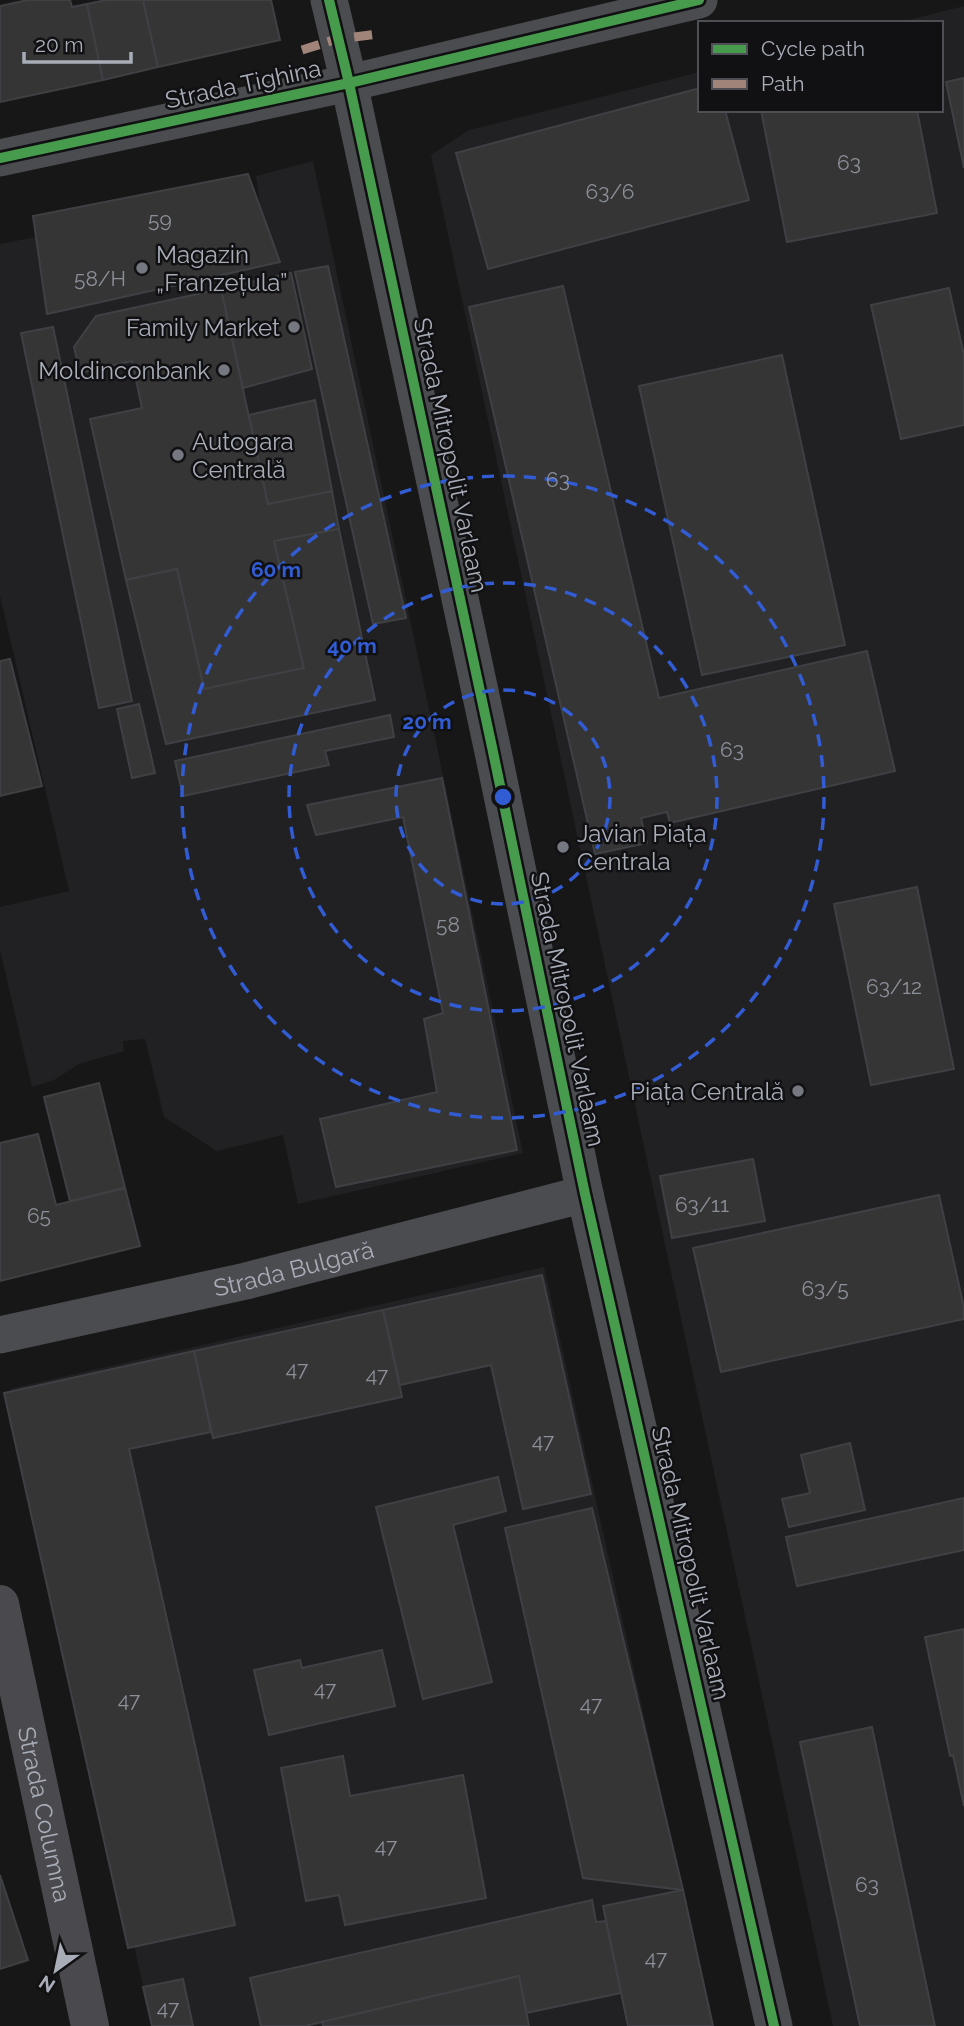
<svg xmlns="http://www.w3.org/2000/svg" width="964" height="2026" font-family="Raleway,sans-serif">
<style>
.built{fill:#212123}
.building{fill:#353536;stroke:#3f4043;stroke-width:2}
.lines{fill:none;stroke-linecap:round;stroke-linejoin:round}
.street{stroke:#4b4c50;stroke-width:37}
.secondary{stroke:#4a4a4e;stroke-width:38}
.quiet{stroke:#a18479;stroke-width:9;stroke-dasharray:18 9;stroke-linecap:butt}
.cycleway-casing{stroke:#111113;stroke-width:15}
.cycleway{stroke:#469c4c;stroke-width:10}
.ring{fill:none;stroke:#325cd3;stroke-width:3.5;stroke-dasharray:12 9}
.poi-dot{fill:#757880;stroke:#111113;stroke-width:2.5}
.labels{text-anchor:middle;dominant-baseline:central;stroke-width:5;stroke-linejoin:round;paint-order:stroke}
.number-label{font-size:21px;fill:#8b8f98}
.street-label{font-size:24px;fill:#a8adb8;stroke:#111113}
.poi-label{font-size:24px;fill:#a8adb8;stroke:#111113;text-anchor:start}
.centre{fill:#325cd3;stroke:#111113;stroke-width:3.5}
.ring-label{font-size:21px;text-anchor:middle;font-weight:bold;fill:#325cd3;stroke:#111113;stroke-width:5;stroke-linejoin:round;paint-order:stroke}
</style>
<rect width="100%" height="100%" fill="#171717"/>
<g class="built">
<path d="M964,6V2026H833L431,155L469,130L700,72V110H941V23H897Z"/>
<path d="M313,161L523,1153L298,1204L283,1135L217,1151L164,1117L145,1039L123,1041L124,1051L79,1064L54,1080L32,1087L0,950V907L69,891L0,596V244L40,236L263,228L256,176Z"/>
<path d="M544,1267L713,2026H152L10,1389Z"/>
</g>
<g class="building">
<path d="M28,0H70L72,7L87,4L103,80L0,102V6Z"/>
<path d="M106,0H143L158,67L103,80L87,4Z"/>
<path d="M143,0H271L280,40L158,67Z"/>
<path d="M964,78V168L946,82Z"/>
<path d="M700,88V110H725L749,200L488,269L456,153Z"/>
<path d="M761,110H917L937,213L787,242Z"/>
<path d="M248,174L280,262L47,314L33,216Z"/>
<path d="M328,266L406,618L373,624L295,272Z"/>
<path d="M291,273L312,369L243,388L221,289Z"/>
<path d="M563,286L659,698L867,651L895,771L670,823L667,812L641,818L647,843L595,854L469,307Z"/>
<path d="M949,288L964,355V425L901,439L871,305Z"/>
<path d="M221,289L268,504L332,491L339,529L274,541L304,668L204,689L177,569L126,580L90,419L142,408L132,361L80,373L74,347L96,316Z"/>
<path d="M53,327L132,701L99,708L21,333Z"/>
<path d="M782,355L845,645L702,675L639,386Z"/>
<path d="M315,400L332,491L268,504L249,415Z"/>
<path d="M339,529L375,700L166,744L126,580L177,569L204,689L304,668L274,541Z"/>
<path d="M10,659L42,786L0,796V661Z"/>
<path d="M139,704L155,773L132,778L117,709Z"/>
<path d="M390,715L394,737L325,751L329,765L183,796L175,761Z"/>
<path d="M442,778L517,1150L336,1187L320,1119L437,1092L424,1019L443,1013L403,817L316,835L307,805Z"/>
<path d="M917,887L954,1069L871,1085L834,904Z"/>
<path d="M99,1083L125,1188L70,1201L44,1097Z"/>
<path d="M38,1134L56,1205L125,1188L140,1246L0,1281V1143Z"/>
<path d="M753,1159L765,1221L672,1238L660,1176Z"/>
<path d="M939,1195L964,1308V1319L721,1372L693,1248Z"/>
<path d="M542,1275L591,1494L523,1509L491,1365L400,1385L383,1310Z"/>
<path d="M383,1310L402,1397L213,1438L194,1351Z"/>
<path d="M194,1351L211,1432L129,1449L235,1925L128,1948L4,1393Z"/>
<path d="M850,1443L865,1510L789,1527L782,1499L810,1493L801,1455Z"/>
<path d="M498,1477L506,1511L453,1525L492,1682L423,1699L376,1507Z"/>
<path d="M964,1498V1550L797,1586L786,1537Z"/>
<path d="M592,1508L683,1890L583,1878L505,1528Z"/>
<path d="M964,1629V1806L953,1755L950,1756L925,1637Z"/>
<path d="M382,1650L395,1706L269,1735L254,1670L300,1660L302,1668Z"/>
<path d="M872,1727L935,2026H860L800,1742Z"/>
<path d="M343,1756L350,1796L463,1775L486,1898L345,1925L339,1895L306,1901L281,1768Z"/>
<path d="M0,1875L28,1960L0,1969Z"/>
<path d="M683,1890L713,2026H628L603,1906Z"/>
<path d="M592,1900L596,1922L606,1921L621,1993L526,2013L519,1976L305,2026H261L250,1978Z"/>
<path d="M519,1976L529,2026H323L322,2022Z"/>
<path d="M183,1979L193,2026H152L143,1987Z"/>
</g>
<g class="lines">
<g class="street">
<path d="M329,0L349,83L492,747L585,1194L774,2026"/>
<path d="M0,158L349,83L699,0"/>
<path id="s1" d="M0,1335L246,1281L585,1194"/>
</g>
<path class="secondary" id="s2" d="M0,1604L90,2026"/>
<path class="quiet" d="M302,50L337,39L379,34"/>
<defs>
<g id="cycleway">
<path d="M329,0L349,83L492,747L585,1194L774,2026"/>
<path d="M0,158L349,83L699,0"/>
</g>
</defs>
<use href="#cycleway" class="cycleway-casing"/>
<use href="#cycleway" class="cycleway"/>
</g>
<g class="ring">
<circle cx="503" cy="797" r="107"/>
<circle cx="503" cy="797" r="214"/>
<circle cx="503" cy="797" r="321"/>
</g>
<g class="poi-dot">
<circle cx="142" cy="268" r="7"/>
<circle cx="294" cy="327" r="7"/>
<circle cx="224" cy="370" r="7"/>
<circle cx="178" cy="455" r="7"/>
<circle cx="563" cy="847" r="7"/>
<circle cx="798" cy="1091" r="7"/>
</g>
<g class="labels">
<g class="number-label">
<text x="849" y="162">63</text>
<text x="610" y="191">63/6</text>
<text x="160" y="219">59</text>
<text x="100" y="278">58/H</text>
<text x="558" y="479">63</text>
<text x="732" y="749">63</text>
<text x="448" y="924">58</text>
<text x="894" y="986">63/12</text>
<text x="702" y="1204">63/11</text>
<text x="39" y="1215">65</text>
<text x="825" y="1288">63/5</text>
<text x="297" y="1368">47</text>
<text x="377" y="1374">47</text>
<text x="543" y="1440">47</text>
<text x="325" y="1688">47</text>
<text x="129" y="1699">47</text>
<text x="591" y="1703">47</text>
<text x="386" y="1845">47</text>
<text x="867" y="1884">63</text>
<text x="656" y="1957">47</text>
<text x="168" y="2007">47</text>
</g>
<g class="street-label">
<text transform="translate(243 84) rotate(-12)">Strada Tighina</text>
<text transform="translate(451 455) rotate(78)">Strada Mitropolit Varlaam</text>
<text transform="translate(568 1009) rotate(78)">Strada Mitropolit Varlaam</text>
<text stroke="none"><textPath href="#s1" startOffset="301">Strada Bulgară</textPath></text>
<text transform="translate(691 1563) rotate(77)">Strada Mitropolit Varlaam</text>
<text stroke="none"><textPath href="#s2" startOffset="215">Strada Columna</textPath></text>
</g>
<g class="poi-label">
<text x="156" y="254">Magazin<tspan x="156" dy="28">„Franzețula”</tspan></text>
<text x="280" y="327" text-anchor="end">Family Market</text>
<text x="210" y="370" text-anchor="end">Moldinconbank</text>
<text x="192" y="441">Autogara<tspan x="192" dy="28">Centrală</tspan></text>
<text x="577" y="833">Javian Piața<tspan x="577" dy="28">Centrala</tspan></text>
<text x="784" y="1091" text-anchor="end">Piața Centrală</text>
</g>
</g>
<circle cx="503" cy="797" r="10" class="centre"/>
<g class="ring-label">
<text x="276" y="577">60 m</text>
<text x="352" y="653">40 m</text>
<text x="427" y="729">20 m</text>
</g>
<rect x="698" y="21" width="245" height="91" fill="#111113" stroke="#4d4f55" stroke-width="2"/>
<rect x="712" y="44" width="35" height="10" fill="#469c4c" stroke="#4d4f55" stroke-width="2"/>
<text x="761" y="56" font-size="21" fill="#a8adb8">Cycle path</text>
<rect x="712" y="79" width="35" height="10" fill="#a18479" stroke="#4d4f55" stroke-width="2"/>
<text x="761" y="91" font-size="21" fill="#a8adb8">Path</text>
<g transform="translate(56 1970) rotate(213)" stroke="#111113" stroke-width="5" paint-order="stroke">
<path d="M0-5L12 26L0 18L-12 26Z" fill="#a8adb8"/>
<text y="-10" font-size="19" font-weight="bold" text-anchor="middle" fill="#a8adb8">N</text>
</g>
<path d="M24 52v10h107v-10" fill="none" stroke="#a8adb8" stroke-width="3.5"/>
<text x="35" y="52" font-size="21" fill="#a8adb8" stroke="#111113" stroke-width="5" paint-order="stroke">20 m</text>
</svg>
